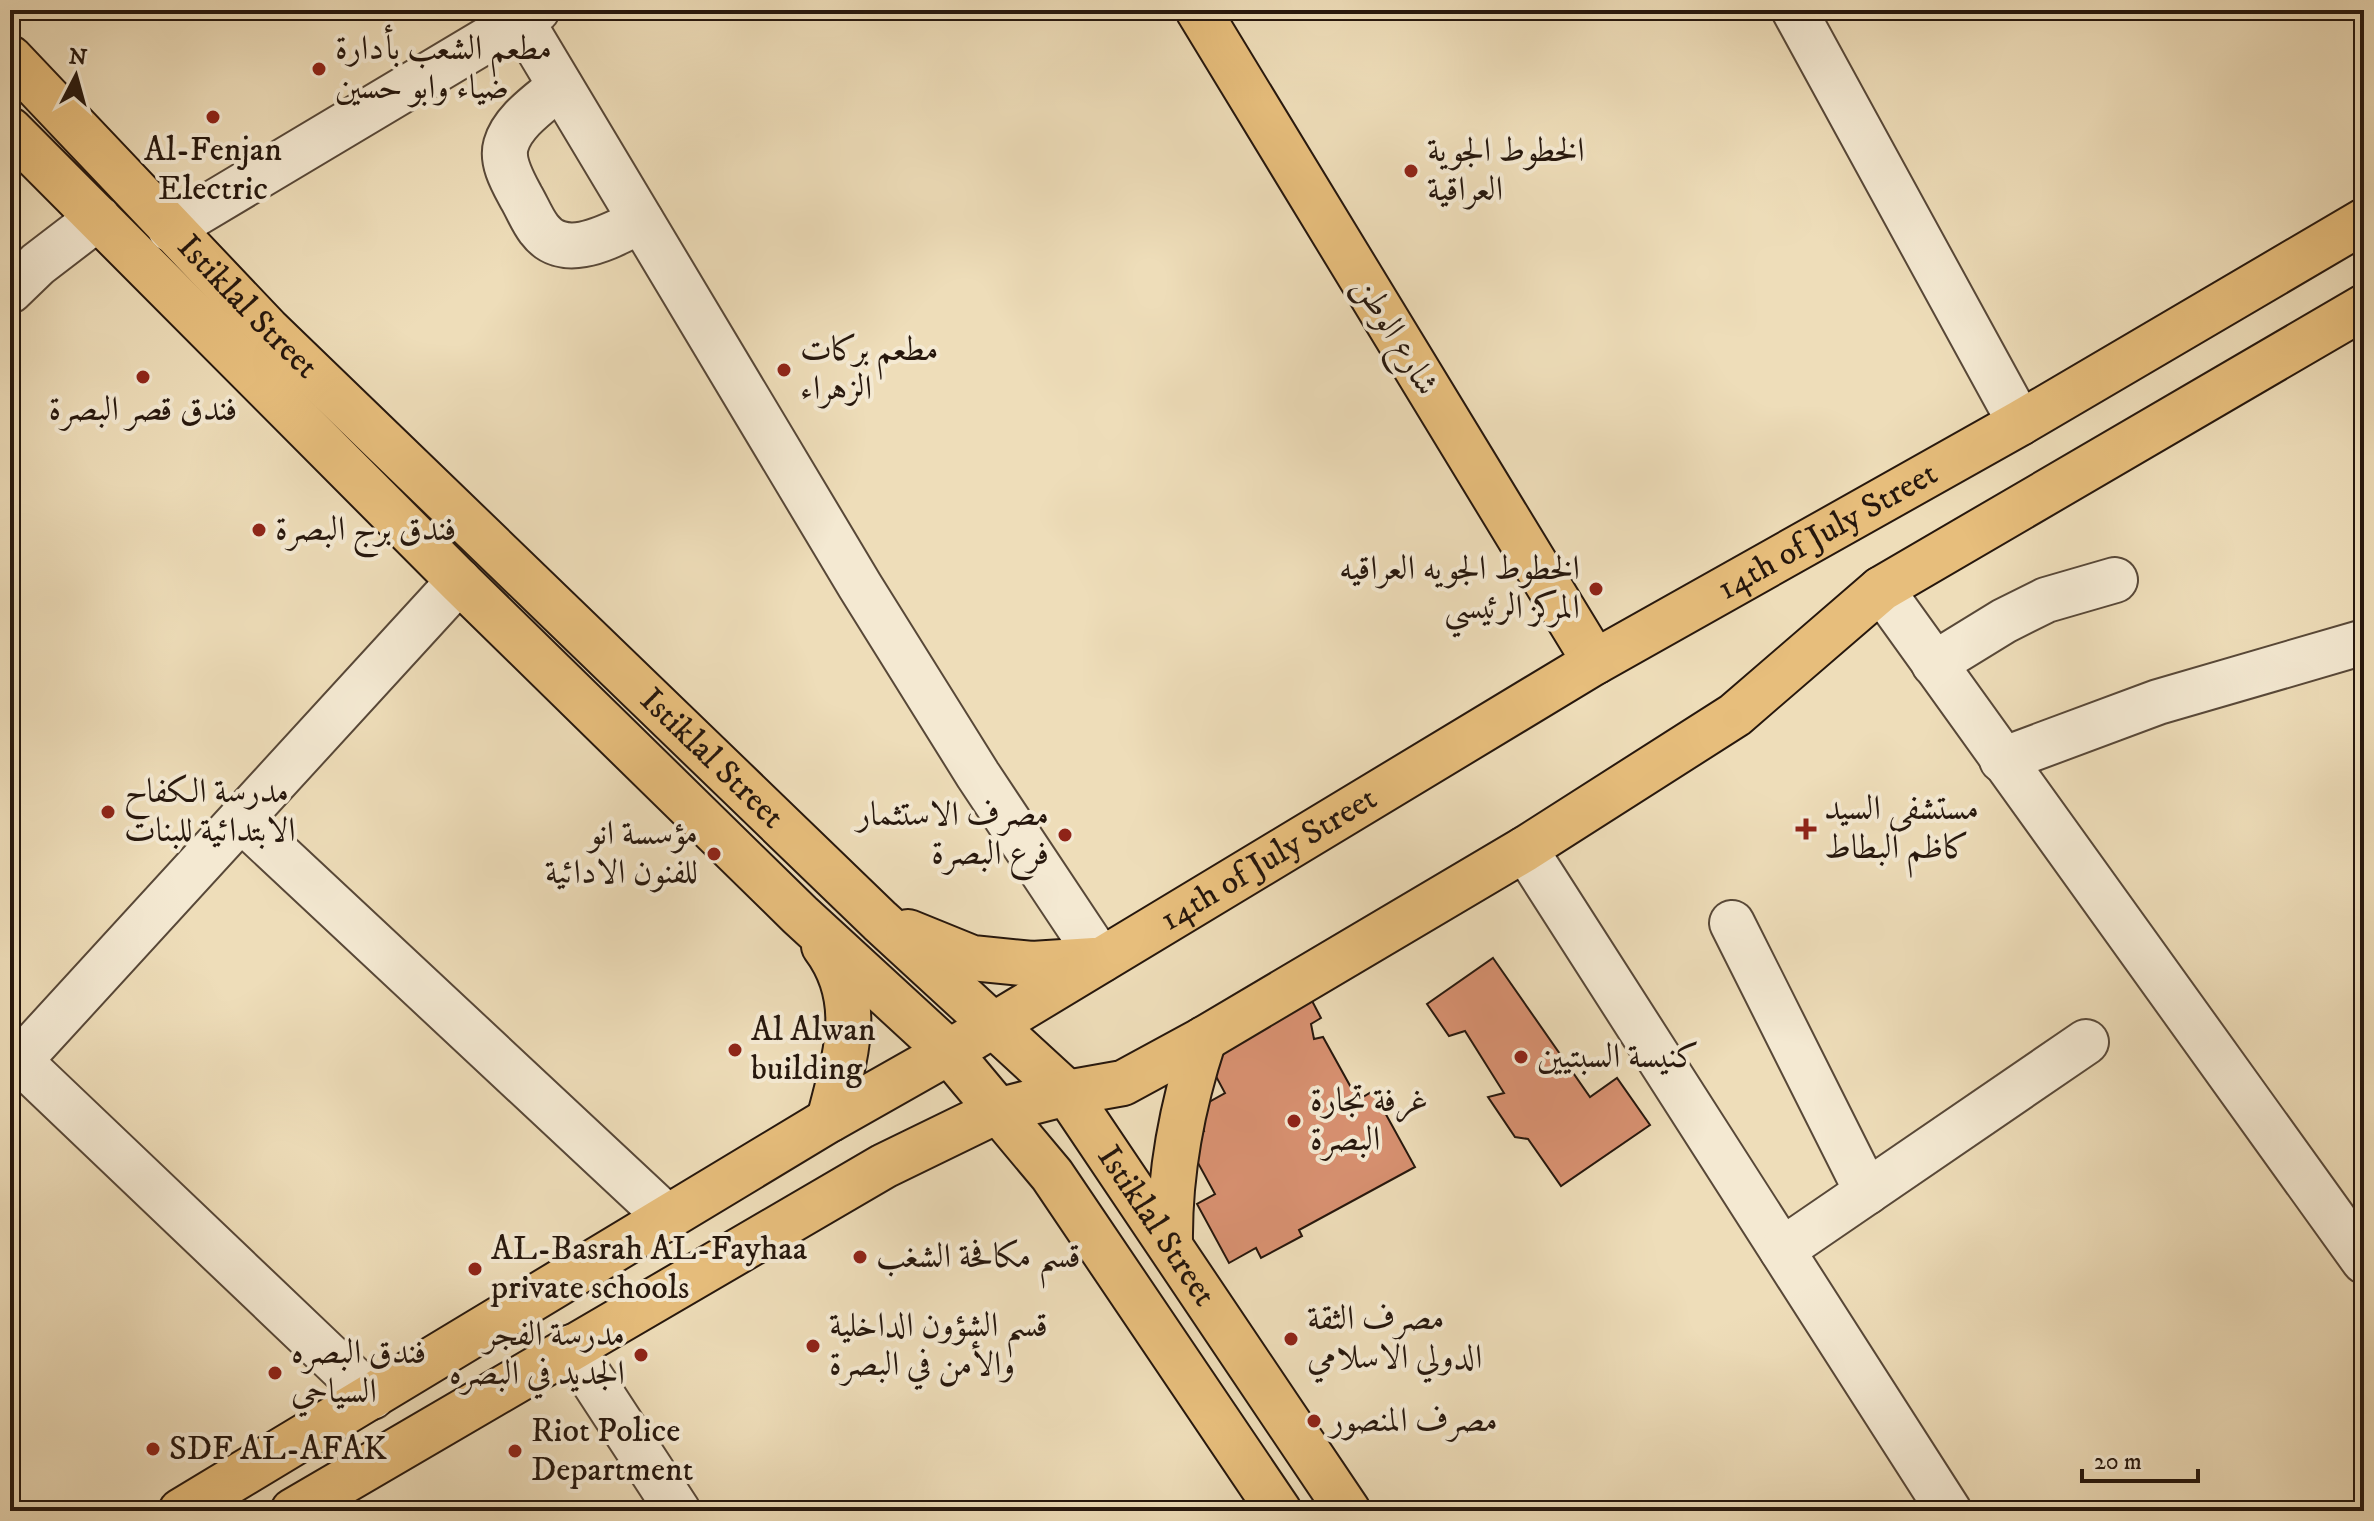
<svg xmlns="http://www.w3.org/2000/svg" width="2374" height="1521" font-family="'IM FELL DW Pica',Amiri,serif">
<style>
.building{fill:#d89171;stroke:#26170d;stroke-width:2}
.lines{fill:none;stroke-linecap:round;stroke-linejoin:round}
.minor-casing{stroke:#584838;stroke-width:48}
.major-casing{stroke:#26170d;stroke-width:48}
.minor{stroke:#f4e9d2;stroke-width:44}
.major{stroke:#e7be7c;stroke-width:44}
.poi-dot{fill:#8f2418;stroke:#f4e9d2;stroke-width:3}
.labels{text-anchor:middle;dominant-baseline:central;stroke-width:8;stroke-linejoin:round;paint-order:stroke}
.poi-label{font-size:34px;fill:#26170d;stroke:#f4e9d2;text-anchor:start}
.street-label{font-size:34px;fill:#26170d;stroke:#f4e9d2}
</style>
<rect width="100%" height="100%" fill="#eeddb9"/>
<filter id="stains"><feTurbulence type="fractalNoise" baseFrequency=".0025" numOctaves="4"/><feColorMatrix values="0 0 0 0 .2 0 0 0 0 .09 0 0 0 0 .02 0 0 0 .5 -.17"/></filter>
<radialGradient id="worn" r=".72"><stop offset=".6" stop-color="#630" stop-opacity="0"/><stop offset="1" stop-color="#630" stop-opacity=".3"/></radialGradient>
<g class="building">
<path d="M1493,958L1590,1097L1617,1078L1650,1125L1561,1186L1528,1139L1515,1137L1488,1097L1504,1093L1465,1031L1449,1036L1427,1004Z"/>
<path d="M1310,997L1321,1018L1311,1024L1314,1039L1323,1037L1358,1100L1373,1091L1415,1167L1299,1230L1302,1236L1261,1258L1256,1248L1229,1263L1197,1204L1215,1194L1186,1141L1204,1131L1193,1111L1225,1093L1204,1054Z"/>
</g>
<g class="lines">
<defs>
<g id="minor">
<path d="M515,10L860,586L978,775L1101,960"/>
<path d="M1794,10L2020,423"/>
<path d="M560,86C542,102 513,120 506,145C501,162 513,182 521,197C527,207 532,220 539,229C565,264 613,234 641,221"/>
<path d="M170,229L537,10"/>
<path d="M10,291L38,264L98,218"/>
<path d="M1881,589L2364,1261"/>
<path d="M1934,664L2004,621L2046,600L2115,580"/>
<path d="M2002,760L2158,702L2364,642"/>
<path d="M241,819L668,1218"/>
<path d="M1525,849L1949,1511"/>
<path d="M1732,923L1867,1192"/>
<path d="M10,1052L372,1397"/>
<path d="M10,1071L459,581"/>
<path d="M1782,1250L2086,1042"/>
<path d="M571,1347L678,1511"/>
</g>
<g id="major">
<path d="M1198,10L1595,662"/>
<path id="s1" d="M10,58L267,329L880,921L1067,1093L1348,1511"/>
<path d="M10,130L459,581L800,915L949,1052L1052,1175L1279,1511"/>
<path d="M908,932L972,958L1032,964L1094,960"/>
<path d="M824,946C866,1002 844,1060 829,1120"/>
<path d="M1170,1243C1169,1172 1182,1106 1204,1039"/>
<path id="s2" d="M181,1511L829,1120L949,1052L1595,662L2020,423L2364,221"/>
<path d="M293,1511L884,1166L997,1111L1067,1093L1123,1083L1204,1039L1525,849L1735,715L1881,589L2364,307"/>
</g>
</defs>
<use href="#minor" class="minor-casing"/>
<use href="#major" class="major-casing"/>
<use href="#minor" class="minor"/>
<use href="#major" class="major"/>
</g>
<g class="poi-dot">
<circle cx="319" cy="69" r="8"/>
<circle cx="213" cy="117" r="8"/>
<circle cx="1411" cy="171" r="8"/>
<circle cx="784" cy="370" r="8"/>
<circle cx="143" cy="377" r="8"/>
<circle cx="259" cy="530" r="8"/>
<circle cx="1596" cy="589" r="8"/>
<circle cx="108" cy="812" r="8"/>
<path d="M1802 817h8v8h8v8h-8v8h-8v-8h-8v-8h8z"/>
<circle cx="1065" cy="835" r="8"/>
<circle cx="714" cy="854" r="8"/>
<circle cx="735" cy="1050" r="8"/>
<circle cx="1521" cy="1057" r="8"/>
<circle cx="1294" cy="1121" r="8"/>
<circle cx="860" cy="1257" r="8"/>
<circle cx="475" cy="1269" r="8"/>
<circle cx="1291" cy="1339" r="8"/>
<circle cx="813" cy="1346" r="8"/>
<circle cx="641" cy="1355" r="8"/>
<circle cx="275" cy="1373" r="8"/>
<circle cx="1314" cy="1421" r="8"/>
<circle cx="153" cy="1449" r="8"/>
<circle cx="515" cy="1451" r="8"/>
</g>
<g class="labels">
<g class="poi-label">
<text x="335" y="49">مطعم الشعب بأدارة<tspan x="335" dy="39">ضياء وابو حسين</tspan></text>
<text x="213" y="150" text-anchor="middle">Al-Fenjan<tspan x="213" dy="39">Electric</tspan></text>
<text x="1427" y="151">الخطوط الجوية<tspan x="1427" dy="39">العراقية</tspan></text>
<text x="800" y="350">مطعم بركات<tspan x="800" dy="39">الزهراء</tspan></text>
<text x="143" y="410" text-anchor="middle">فندق قصر البصرة</text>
<text x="275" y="530">فندق برج البصرة</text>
<text x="1580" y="569" text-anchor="end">الخطوط الجويه العراقيه<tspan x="1580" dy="39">المركز الرئيسي</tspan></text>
<text x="124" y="792">مدرسة الكفاح<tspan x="124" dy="39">الابتدائية للبنات</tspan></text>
<text x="1824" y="809">مستشفى السيد<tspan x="1824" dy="39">كاظم البطاط</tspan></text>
<text x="1049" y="815" text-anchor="end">مصرف الاستثمار<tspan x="1049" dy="39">فرع البصرة</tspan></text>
<text x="698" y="834" text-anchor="end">مؤسسة انو<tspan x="698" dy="39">للفنون الادائية</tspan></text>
<text x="751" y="1030">Al Alwan<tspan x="751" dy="39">building</tspan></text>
<text x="1537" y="1057">كنيسة السبتيين</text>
<text x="1310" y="1101">غرفة تجارة<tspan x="1310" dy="39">البصرة</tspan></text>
<text x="491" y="1249">AL-Basrah AL-Fayhaa<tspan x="491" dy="39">private schools</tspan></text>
<text x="876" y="1257">قسم مكافحة الشغب</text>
<text x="1307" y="1319">مصرف الثقة<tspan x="1307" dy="39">الدولي الاسلامي</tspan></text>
<text x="829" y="1326">قسم الشؤون الداخلية<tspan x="829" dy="39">والأمن في البصرة</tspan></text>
<text x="625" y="1335" text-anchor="end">مدرسة الفجر<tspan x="625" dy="39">الجديد في البصره</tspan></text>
<text x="291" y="1353">فندق البصره<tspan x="291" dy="39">السياحي</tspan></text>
<text x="1330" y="1421">مصرف المنصور</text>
<text x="531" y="1431">Riot Police<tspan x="531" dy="39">Department</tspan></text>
<text x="169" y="1449">SDF AL-AFAK</text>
</g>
<g class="street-label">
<text stroke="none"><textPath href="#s1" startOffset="344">Istiklal Street</textPath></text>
<text transform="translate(1396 336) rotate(59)">شارع الوطن</text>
<text stroke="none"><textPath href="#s2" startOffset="1916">14th of July Street</textPath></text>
<text stroke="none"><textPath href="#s1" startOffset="992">Istiklal Street</textPath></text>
<text stroke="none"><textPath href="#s2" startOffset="1268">14th of July Street</textPath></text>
<text stroke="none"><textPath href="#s1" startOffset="1640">Istiklal Street</textPath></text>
</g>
</g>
<rect width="2374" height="1521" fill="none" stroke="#eeddb9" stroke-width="40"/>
<rect x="12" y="12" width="2350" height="1497" fill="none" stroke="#26170d" stroke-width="4"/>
<rect x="20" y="20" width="2334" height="1481" fill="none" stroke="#26170d" stroke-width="2"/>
<g transform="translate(76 76) rotate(6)" stroke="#f4e9d2" stroke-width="6" paint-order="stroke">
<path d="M0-6L14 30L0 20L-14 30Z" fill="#26170d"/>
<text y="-12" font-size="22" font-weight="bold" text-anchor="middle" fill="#26170d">N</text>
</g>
<path d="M2082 1469v12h116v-12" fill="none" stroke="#26170d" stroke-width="4"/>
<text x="2094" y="1469" font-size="24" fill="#26170d" stroke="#f4e9d2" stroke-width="6" paint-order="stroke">20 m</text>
<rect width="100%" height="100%" filter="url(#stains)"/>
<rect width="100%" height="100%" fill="url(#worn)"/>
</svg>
